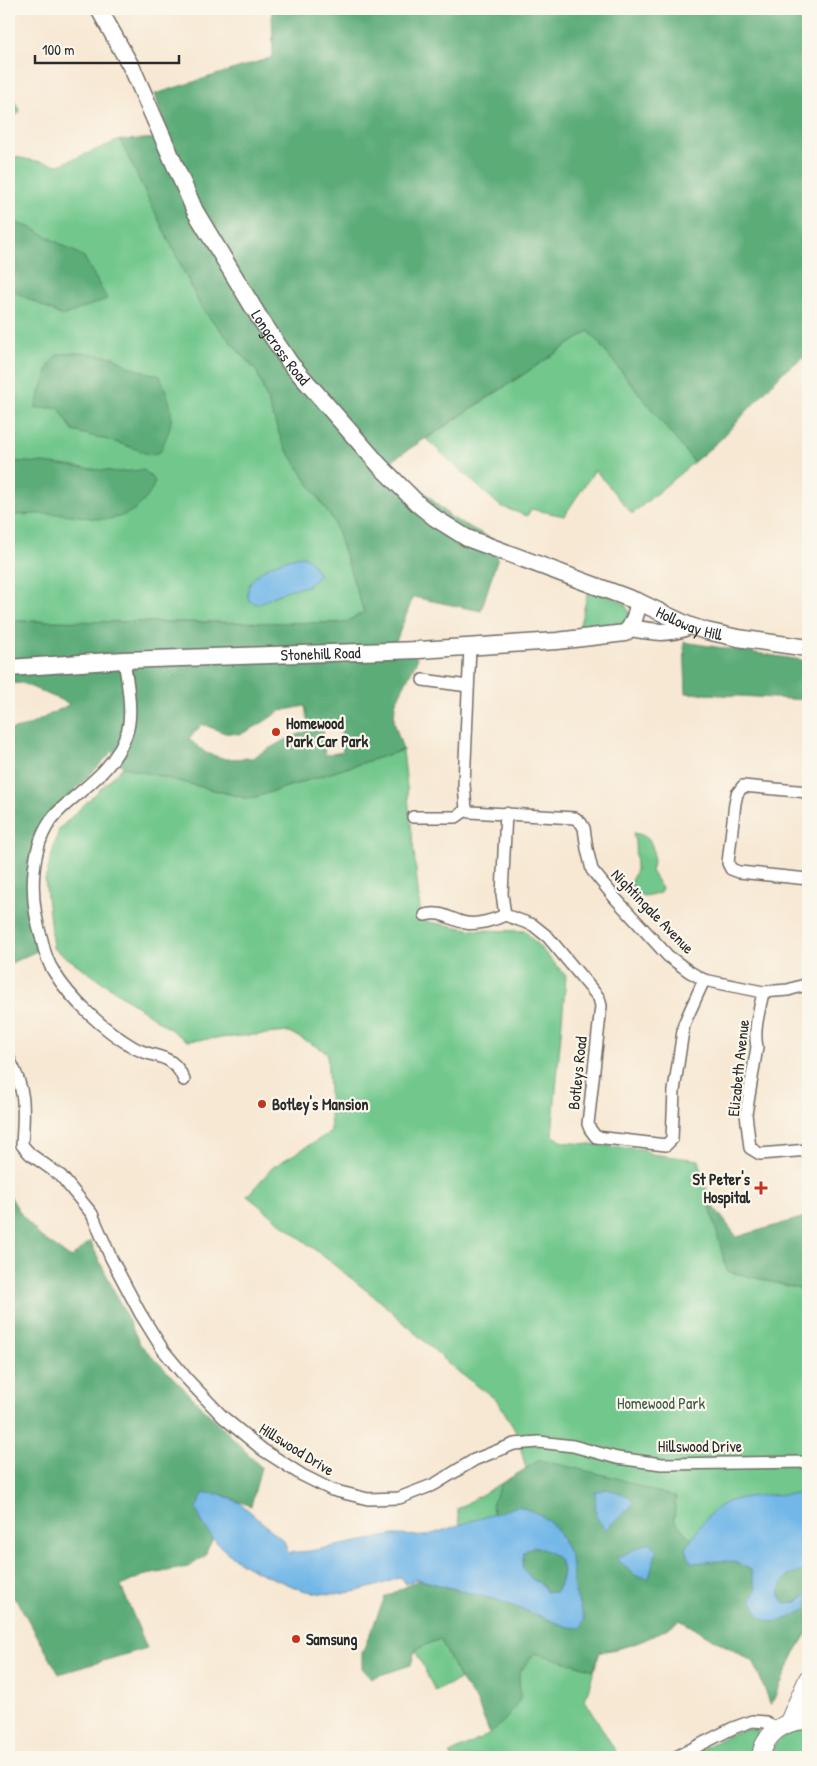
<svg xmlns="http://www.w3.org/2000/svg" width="817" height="1766" font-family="'Patrick Hand',sans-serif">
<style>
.green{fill:#71c78c;stroke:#4e795c}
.forest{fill:#5cac78;stroke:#446c52;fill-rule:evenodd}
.water{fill:#72b7e8;stroke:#4e718a;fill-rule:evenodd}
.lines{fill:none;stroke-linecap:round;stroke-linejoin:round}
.street-casing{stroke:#726d66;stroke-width:14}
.secondary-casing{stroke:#726d66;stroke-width:19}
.primary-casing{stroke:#726d66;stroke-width:20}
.street{stroke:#fff;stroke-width:11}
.secondary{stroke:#fff;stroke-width:16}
.primary{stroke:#fff;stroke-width:18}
.poi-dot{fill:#c8321e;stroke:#fbf7ec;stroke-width:2}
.labels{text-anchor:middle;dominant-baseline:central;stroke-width:4.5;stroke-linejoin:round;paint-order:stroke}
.street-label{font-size:16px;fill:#2b2b2b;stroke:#fbf7ec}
.poi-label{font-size:16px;font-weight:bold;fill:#2b2b2b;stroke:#fbf7ec;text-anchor:start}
.park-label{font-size:16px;fill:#405a48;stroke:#fbf7ec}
</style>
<rect width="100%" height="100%" fill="#fbf7ec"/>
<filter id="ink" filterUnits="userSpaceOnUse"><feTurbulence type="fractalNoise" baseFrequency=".02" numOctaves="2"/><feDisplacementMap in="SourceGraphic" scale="10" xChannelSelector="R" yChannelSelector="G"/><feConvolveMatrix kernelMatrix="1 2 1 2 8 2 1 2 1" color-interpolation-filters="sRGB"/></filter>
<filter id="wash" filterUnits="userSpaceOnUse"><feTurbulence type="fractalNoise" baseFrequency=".0096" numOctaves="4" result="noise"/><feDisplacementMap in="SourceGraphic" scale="20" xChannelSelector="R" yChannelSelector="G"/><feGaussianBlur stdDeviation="1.12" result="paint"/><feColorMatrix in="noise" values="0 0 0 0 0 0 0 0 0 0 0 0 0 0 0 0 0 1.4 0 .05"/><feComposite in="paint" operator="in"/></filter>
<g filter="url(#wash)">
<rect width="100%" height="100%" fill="#f7e8d3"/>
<g class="green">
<path d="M9,91L20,112L9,120Z"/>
<path d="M120,140L202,309L257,372L283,444L334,522L364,612L345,623L9,621V156L59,165Z"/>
<path d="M589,331L694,462L632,514L595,470L564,516L531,509L527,516L500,506L426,439Z"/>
<path d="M589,588L624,603L630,613L623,627L578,632Z"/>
<path d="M403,750L420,908L423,921L475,930L525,931L566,976L552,1135L564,1142L643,1149L651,1154L699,1160L727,1271L808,1291V1631L794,1654L771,1705L754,1662L680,1620C653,1638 633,1647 600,1652L585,1700L619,1757H452L450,1754L490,1734L477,1702L460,1679L435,1691L415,1650L419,1580L472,1593L457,1509L526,1469L517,1434L498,1401L457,1371L381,1302L247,1196L273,1167L331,1132L327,1052L289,1032L187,1041L53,948L45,880L59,829L123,767L249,799Z"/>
<path d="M633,833C655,835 656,853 651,871L662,889L660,893L644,896L634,892L630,884L636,870L635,842Z"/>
<path d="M748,1729L758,1730L754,1751L749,1757H686L733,1733Z"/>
<path d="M802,1729H808V1757H770C773,1740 786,1732 802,1729Z"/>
</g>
<g class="forest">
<path d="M272,9H808V354L783,372L721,439L694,462L589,331L391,461L452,518L502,544L481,611L413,597L395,644L418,658L395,704L394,722L403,750L249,799L123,767L113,751L39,827L27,879L28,912L37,951L9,964V730L28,726L70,704L22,683L9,684V621L344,623L364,612L334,522L283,444L257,372L202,309L120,140L168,138L155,94L273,57ZM305,706L309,730L281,742L252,758L226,759L206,753L189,739L202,724L225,733L241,734L259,725L280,711ZM340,726L343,752L325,755L323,729Z"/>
<path d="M9,221L32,228L84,257L107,299L62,316L9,289Z"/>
<path d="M69,353H85L114,357L127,366L160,376C174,411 176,418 160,452L149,455C126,443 98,438 73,431L59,408H35L49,366L57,355Z"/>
<path d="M9,461L43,463L118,472L144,470L155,481C151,494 145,501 135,509C110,526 91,517 63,514C46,513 27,515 9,515Z"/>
<path d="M684,642L808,661V700L686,693Z"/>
<path d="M9,1194L21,1214L40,1236L71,1258L90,1241L140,1344L261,1467L251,1506L220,1494L201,1521L213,1538L204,1557L188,1567L142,1576L121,1586L147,1648L59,1674L19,1604L9,1593Z"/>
<path d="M708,1199L737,1237L808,1216V1291L727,1271Z"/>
<path d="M540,1460L617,1478L646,1489L676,1497L674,1520L692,1540L686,1549L691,1562C716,1562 729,1556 751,1570L756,1589L787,1619L808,1608V1631L794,1654L771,1705L754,1662L680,1620C653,1638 632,1647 600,1651L594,1670L535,1653L519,1673L520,1699L506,1719L490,1734L477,1702L460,1679L440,1639L415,1650L411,1665L371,1678L362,1668V1653L385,1597L419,1580L500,1601L568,1627L584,1619L574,1589L571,1557L518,1506L493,1515L492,1504L502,1483Z"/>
<path d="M534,1546C560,1555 570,1564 556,1592H546L542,1584L533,1580L522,1568L524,1552Z"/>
<path d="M795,1571L808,1572V1595L797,1602L784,1603L779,1593L782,1581Z"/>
</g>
<g class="water">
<path d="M303,556C311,559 314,566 318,574L316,579L307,586L288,590L257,604L249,601C239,574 283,558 303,556Z"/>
<path d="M607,1489L626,1495L634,1502L630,1508L605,1530L596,1516L595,1492Z"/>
<path d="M204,1493L220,1494L240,1503L284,1541L288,1553L310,1551L394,1535L426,1536L518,1506L539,1514L556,1528L571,1557L574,1589L584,1619L581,1628L568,1627L500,1601L417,1579L406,1584L401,1577C373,1588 342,1598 312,1592C302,1591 292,1586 283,1582C245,1569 210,1548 196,1508ZM534,1546C560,1555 571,1564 556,1592H546L542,1584L533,1580L522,1568L524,1552Z"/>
<path d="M795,1494L808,1496V1573L807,1572C790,1571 784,1576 779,1593L784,1603L797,1602L808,1595V1608C796,1615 771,1630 759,1615C756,1611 754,1604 752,1600L756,1589L751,1570C729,1556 716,1562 691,1563L686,1549C695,1534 705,1516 720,1506C738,1494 774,1495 795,1494Z"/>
<path d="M650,1542L657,1550L649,1578L634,1575L616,1558Z"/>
</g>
</g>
<g filter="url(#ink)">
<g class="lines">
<defs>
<g id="street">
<path d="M470,647L464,784L466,810L470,812L575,818L581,823L584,828L587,849L592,870L615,898L668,956L690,972L704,980L763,992L788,990L808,984"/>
<path d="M124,660C127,680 134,716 126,735C112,771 89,783 62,808C27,839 29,899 42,940C44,950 48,963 54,972C71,1000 104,1030 133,1047C155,1060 172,1051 184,1080"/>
<path d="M423,680L468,686"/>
<path d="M808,792L743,786L737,794L735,803L728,863L731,869L739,872L808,879"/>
<path d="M506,813L502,894L505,915L533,925L548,937L599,998L601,1006L588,1124L590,1129L596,1137L666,1145L672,1139L674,1091L684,1024L704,980"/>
<path d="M413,817H456L466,810"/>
<path d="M425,915C442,910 450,920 466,923C477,925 495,920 505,915"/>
<path d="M763,992C760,1009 753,1029 757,1047L746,1114L750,1148L760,1154L808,1150"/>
<path d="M9,1059C27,1092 24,1109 22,1145L30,1154L61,1176L92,1214L111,1258L140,1313L163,1350L187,1379L223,1417L263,1450L302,1475L332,1490L368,1499L399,1498L435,1484L474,1460L514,1444L539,1442L573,1446L617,1458L662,1464L808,1462"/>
<path d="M676,1757L733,1728L752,1721L766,1722L776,1730"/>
</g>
<g id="secondary">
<path id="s1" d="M99,9L133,70L195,211L259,317L290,363L380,466L419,505L435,518L467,538L639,602L690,626L706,631L738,638L808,648"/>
<path d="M630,628C653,632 669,635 690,626"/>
<path id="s2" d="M9,668L124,660L419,650L557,641L625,633C634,625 636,613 639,602"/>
</g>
<g id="primary">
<path d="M789,1722L808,1679"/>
<path d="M761,1757C764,1733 785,1720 808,1720"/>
</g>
</defs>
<use href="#street" class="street-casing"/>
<use href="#secondary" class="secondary-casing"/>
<use href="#primary" class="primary-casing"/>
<use href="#street" class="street"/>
<use href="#secondary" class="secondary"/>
<use href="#primary" class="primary"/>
</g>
</g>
<g class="poi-dot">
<circle cx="276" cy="732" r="5"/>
<circle cx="262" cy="1104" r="5"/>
<path d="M758.5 1180.5h5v5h5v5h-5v5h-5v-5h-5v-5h5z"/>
<circle cx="296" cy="1639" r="5"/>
</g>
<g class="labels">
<g class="street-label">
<text stroke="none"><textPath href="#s1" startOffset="385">Longcross Road</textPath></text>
<text stroke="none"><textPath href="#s1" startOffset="892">Holloway Hill</textPath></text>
<text stroke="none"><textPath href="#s2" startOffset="312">Stonehill Road</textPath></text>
<text transform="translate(653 911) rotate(46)">Nightingale Avenue</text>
<text transform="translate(738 1068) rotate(-84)">Elizabeth Avenue</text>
<text transform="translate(577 1073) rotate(-84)">Botleys Road</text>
<text x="700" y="1446">Hillswood Drive</text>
<text transform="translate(297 1449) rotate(32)">Hillswood Drive</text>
</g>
<g class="poi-label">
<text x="286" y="723">Homewood<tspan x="286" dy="18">Park Car Park</tspan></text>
<text x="272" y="1104">Botley's Mansion</text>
<text x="750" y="1179" text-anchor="end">St Peter's<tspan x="750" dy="18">Hospital</tspan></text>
<text x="306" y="1639">Samsung</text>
</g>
<g class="park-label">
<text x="661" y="1403">Homewood Park</text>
</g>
</g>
<rect width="817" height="1766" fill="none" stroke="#fbf7ec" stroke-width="30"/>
<path d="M35 55v8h144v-8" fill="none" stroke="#2b2b2b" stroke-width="2.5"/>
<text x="42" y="55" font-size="15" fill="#2b2b2b" stroke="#fbf7ec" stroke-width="4" paint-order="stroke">100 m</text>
</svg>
